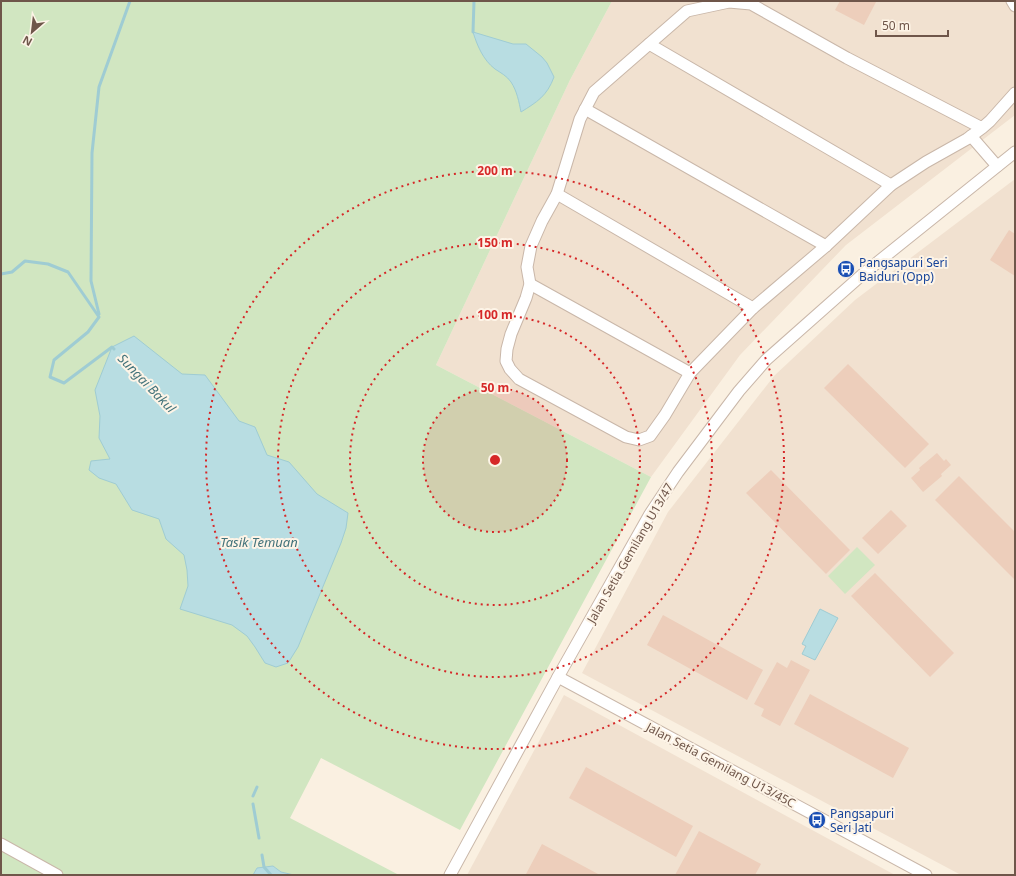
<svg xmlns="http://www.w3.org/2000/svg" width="1016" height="876" font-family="'Noto Sans',sans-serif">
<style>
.residential{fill:#f1e1d0}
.green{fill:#d1e6c1}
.water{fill:#b8dde2;stroke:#9fccd3}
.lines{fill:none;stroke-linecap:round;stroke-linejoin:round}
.stream{stroke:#9fccd3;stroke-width:3}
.building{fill:#edcebb}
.minor-casing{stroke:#c9b7a9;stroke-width:13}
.minor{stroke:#fff;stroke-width:11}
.ring{fill:none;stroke:#d62828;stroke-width:2;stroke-dasharray:2 4}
.labels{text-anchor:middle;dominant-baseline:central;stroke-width:4;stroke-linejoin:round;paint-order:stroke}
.transit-label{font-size:12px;fill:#164399;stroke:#fdf4e7;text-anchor:start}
.street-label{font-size:12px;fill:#6f564a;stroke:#fdf4e7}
.water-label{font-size:13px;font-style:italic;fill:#43737b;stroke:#fdf4e7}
.centre{fill:#d62828;stroke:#fdf4e7;stroke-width:2}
.ring-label{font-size:12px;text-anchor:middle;font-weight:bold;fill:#d62828;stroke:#fdf4e7;stroke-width:4;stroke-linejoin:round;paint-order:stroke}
</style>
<rect width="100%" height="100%" fill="#faf0e1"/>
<g class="residential">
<path d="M612,1H1015V115L846,245L740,355L651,477L436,365L570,80Z"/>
<path d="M1015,179V875H961L582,673L668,512L774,376L855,300Z"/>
<path d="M564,695L895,875H467Z"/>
</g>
<g class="green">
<path d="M1,1H612L570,80L436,365L651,477L460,830L321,758L290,818L399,875H294L281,872L273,866L257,868L253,875H1Z"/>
<path d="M857,547L875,565L845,594L828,576Z"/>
</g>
<g class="water">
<path d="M473,32L513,44H526L542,57L547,63L554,77C547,96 537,102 521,112C519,102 517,91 511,82C507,76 501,73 495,69C483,60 477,45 473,32Z"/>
<path d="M134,336L182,374L205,375L239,421L255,427L267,455L289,462L317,494L348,513L346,528L341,543L298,647L288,663L276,667L265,663L255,647L247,636L232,625L180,609L188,586L187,570L184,555L166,539L159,519L132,510L116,484L99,478L89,470L91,461L110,459L99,438L100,416L95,390L112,347Z"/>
<path d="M820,609L838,618L815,660L802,654L806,646L802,644Z"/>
<path d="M273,866L281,872L294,875H253L257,868Z"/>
</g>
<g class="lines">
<g class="stream">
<path d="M473,32L474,1"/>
<path d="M1,274L12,272L25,261L48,264L68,272L99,317L88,332L54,360L50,377L64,383L112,347L114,349"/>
<path d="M99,314L91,281L92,153L99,87L130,1"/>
<path d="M253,796L257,787"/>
<path d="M253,804L259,838"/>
<path d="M262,855L264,867L271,875"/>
</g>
</g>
<g class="building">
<path d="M840,1H873L876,2L864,25L835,10Z"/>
<path d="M1009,230L1015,234V276L990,260Z"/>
<path d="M848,364L929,444L905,468L824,388Z"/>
<path d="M937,453L944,461L946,459L951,465L941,474L942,476L923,492L911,478L920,470L919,468Z"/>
<path d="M771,470L850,550L826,574L746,493Z"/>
<path d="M959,476L1015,532V578L1014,579L935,500Z"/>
<path d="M891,510L907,526L878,554L862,538Z"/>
<path d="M875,573L954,653L930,677L851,596Z"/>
<path d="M663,615L763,670L747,700L647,645Z"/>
<path d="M791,660L810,670L780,726L761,716L764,709L754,704L777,662L787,668Z"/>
<path d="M810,694L909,748L893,778L794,724Z"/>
<path d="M586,767L693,826L676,857L569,798Z"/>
<path d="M699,831L761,864L755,875H675Z"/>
<path d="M542,844L600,875H528L526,874Z"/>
</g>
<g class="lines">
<defs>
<g id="minor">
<path d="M1012,1L1015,6"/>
<path d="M649,44L891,185"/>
<path d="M585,109L826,246"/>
<path d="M982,128L847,58L751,4L729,2L687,11L594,92L580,119L557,194L542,221L531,246L527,267L530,284L526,298L511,334L507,349L506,361L510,369L519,379L626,437L639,440L650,436L665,415L690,373L753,308L826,246L891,185L926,162L967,139L982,128L990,121L1015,93"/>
<path d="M971,136L997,166"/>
<path d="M557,194L753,308"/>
<path d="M530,284L690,373"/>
<path d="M558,677L926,875"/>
<path d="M1,844L57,875"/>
<path d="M450,875L558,677L650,514L678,472L739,391L766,360L863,274L1015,152"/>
</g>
</defs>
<use href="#minor" class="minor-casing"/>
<use href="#minor" class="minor"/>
</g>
<circle cx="495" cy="460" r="72" fill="#d62828" fill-opacity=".12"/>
<g class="ring">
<circle cx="495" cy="460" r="72"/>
<circle cx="495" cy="460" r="145"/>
<circle cx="495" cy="460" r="217"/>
<circle cx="495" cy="460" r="289"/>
</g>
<defs>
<symbol id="bus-disc" viewBox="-11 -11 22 22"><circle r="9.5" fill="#1a4fb4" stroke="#fdf4e7"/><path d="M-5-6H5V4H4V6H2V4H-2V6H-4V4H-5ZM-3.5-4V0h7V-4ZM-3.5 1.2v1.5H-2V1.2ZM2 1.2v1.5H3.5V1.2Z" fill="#fff"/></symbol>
</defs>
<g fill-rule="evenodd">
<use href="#bus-disc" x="836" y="259" width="20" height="20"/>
<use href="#bus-disc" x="807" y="810" width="20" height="20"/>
</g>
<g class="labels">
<g class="transit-label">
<text x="859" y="262">Pangsapuri Seri<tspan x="859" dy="14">Baiduri (Opp)</tspan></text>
<text x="830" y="813">Pangsapuri<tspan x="830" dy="14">Seri Jati</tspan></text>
</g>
<g class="street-label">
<text transform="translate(630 553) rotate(-60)">Jalan Setia Gemilang U13/47</text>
<text transform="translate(721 765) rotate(28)">Jalan Setia Gemilang U13/45C</text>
</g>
<g class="water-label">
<text transform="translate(147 383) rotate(46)">Sungai Bakul</text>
<text x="259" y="542">Tasik Temuan</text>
</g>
</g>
<circle cx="495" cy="460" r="6" class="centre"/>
<g class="ring-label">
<text x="495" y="175">200 m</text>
<text x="495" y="247">150 m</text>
<text x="495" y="319">100 m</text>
<text x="495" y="392">50 m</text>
</g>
<rect width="1016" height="876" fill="none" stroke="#6f564a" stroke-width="4"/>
<g transform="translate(32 32) rotate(208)" stroke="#fdf4e7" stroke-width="3" paint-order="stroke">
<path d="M0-3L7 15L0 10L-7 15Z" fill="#6f564a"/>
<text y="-6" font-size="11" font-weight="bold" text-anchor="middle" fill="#6f564a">N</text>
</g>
<path d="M876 30v6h72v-6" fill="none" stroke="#6f564a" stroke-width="2"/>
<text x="882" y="30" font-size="12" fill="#6f564a" stroke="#fdf4e7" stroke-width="3" paint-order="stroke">50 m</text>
</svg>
